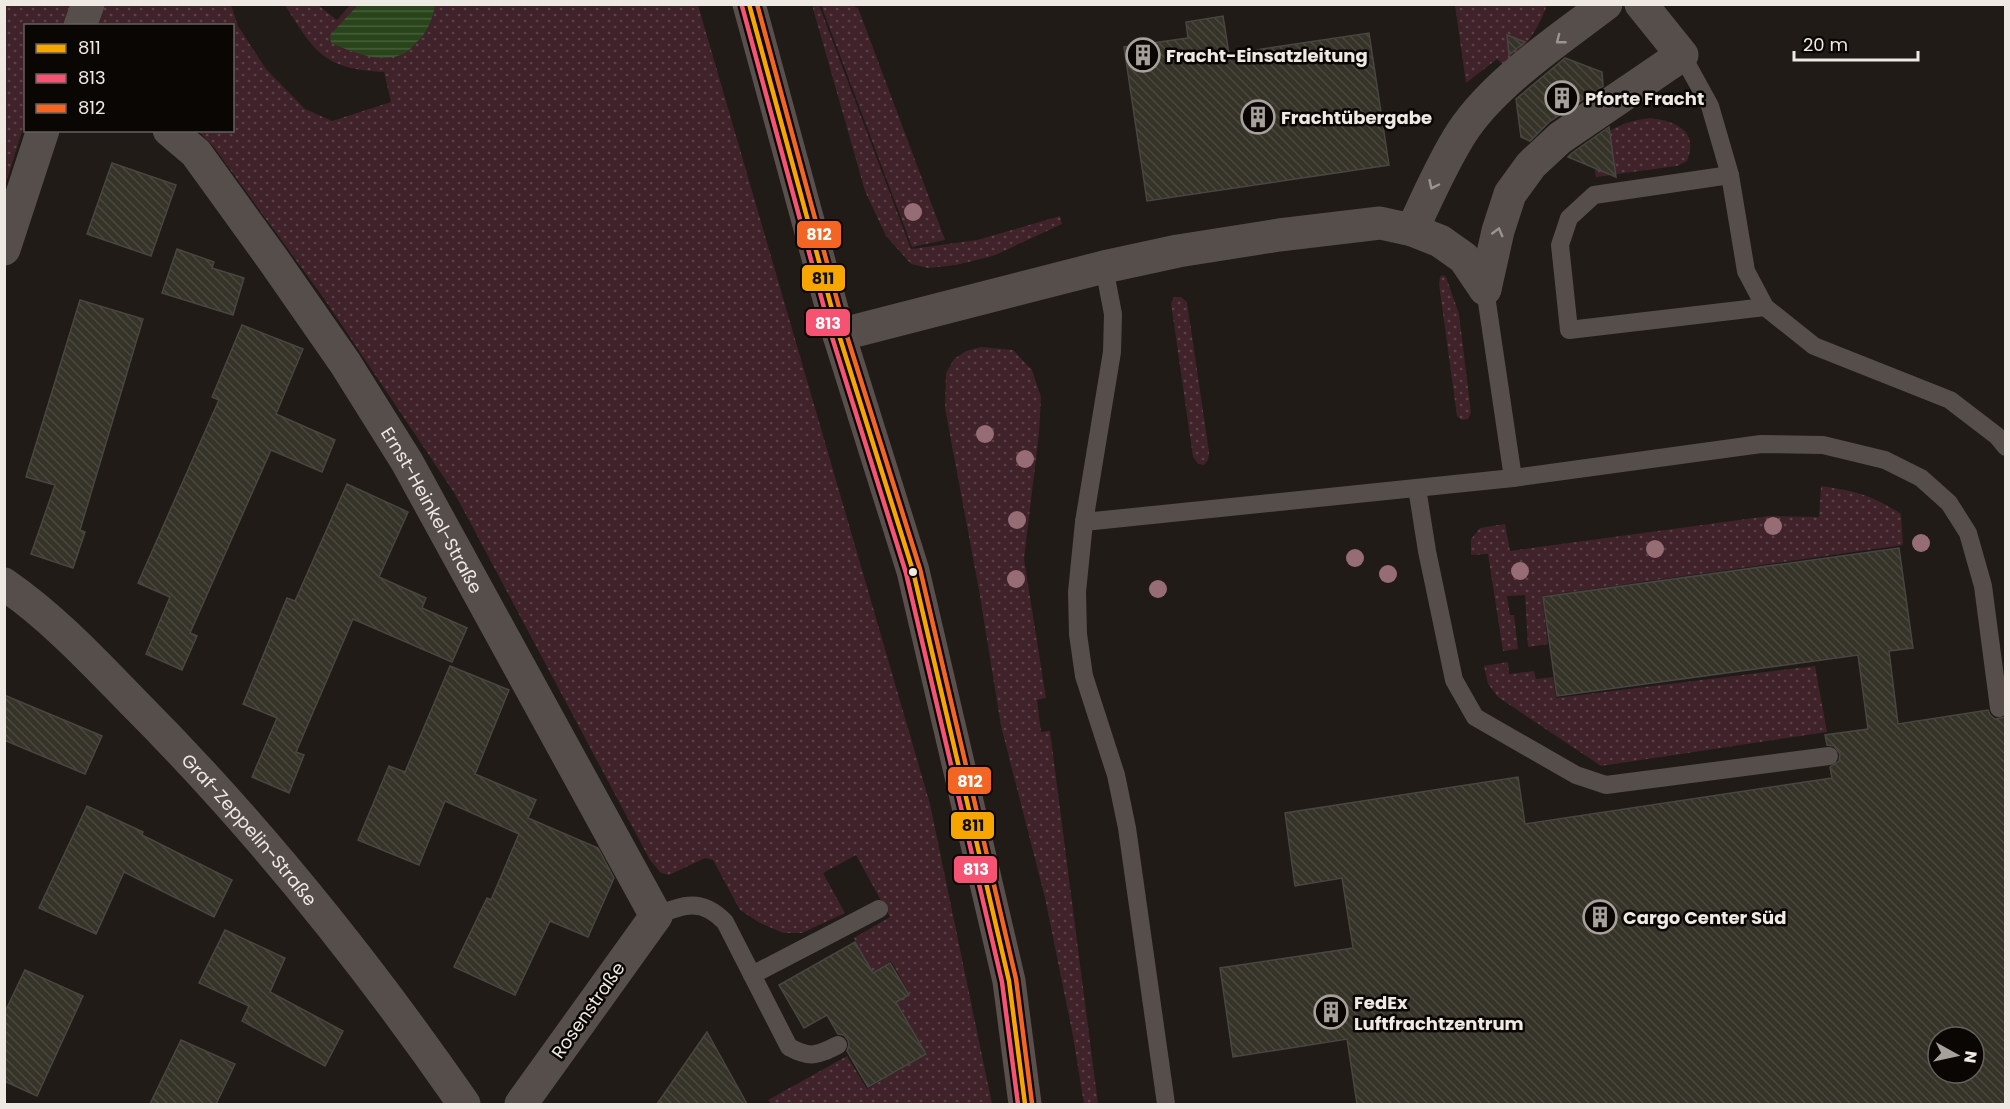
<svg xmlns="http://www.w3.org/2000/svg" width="2010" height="1109" font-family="Poppins,sans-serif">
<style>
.grass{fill:url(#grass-dots)}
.water{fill:url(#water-rules)}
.building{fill:url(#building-back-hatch);stroke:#494642;stroke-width:1.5;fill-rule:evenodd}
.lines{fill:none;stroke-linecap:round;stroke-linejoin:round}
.service{stroke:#564e4b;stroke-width:18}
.minor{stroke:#564e4b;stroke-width:33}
.secondary{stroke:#594f4c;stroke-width:33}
.bus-1-casing{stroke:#090604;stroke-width:9}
.bus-2-casing{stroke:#090604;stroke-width:9}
.bus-3-casing{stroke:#090604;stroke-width:9}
.bus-1{stroke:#f7a600;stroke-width:4.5}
.bus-2{stroke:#f65372;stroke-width:4.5}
.bus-3{stroke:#f26522;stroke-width:4.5}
.tree{fill:#966c75}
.oneway{stroke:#9b948f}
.bus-dot{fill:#efe9e3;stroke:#090604;stroke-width:2}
.labels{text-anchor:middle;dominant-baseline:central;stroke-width:5;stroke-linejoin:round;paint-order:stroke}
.poi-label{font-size:18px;font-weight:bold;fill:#efe9e3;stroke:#090604;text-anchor:start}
.street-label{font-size:18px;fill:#efe9e3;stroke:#090604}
.line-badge{stroke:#090604;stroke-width:2}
.badge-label{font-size:16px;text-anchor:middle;font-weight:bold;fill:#fff}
.pale-badge-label{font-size:16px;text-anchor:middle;font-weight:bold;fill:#111}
</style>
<defs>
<pattern id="grass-dots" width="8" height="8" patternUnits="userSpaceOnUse" patternTransform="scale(1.5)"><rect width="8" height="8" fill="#3f222a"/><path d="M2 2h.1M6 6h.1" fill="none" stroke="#5b4249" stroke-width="1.8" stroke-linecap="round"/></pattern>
<pattern id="water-rules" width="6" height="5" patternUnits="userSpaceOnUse" patternTransform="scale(1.5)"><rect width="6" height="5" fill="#29431b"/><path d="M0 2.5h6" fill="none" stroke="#485e3c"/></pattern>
<pattern id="building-back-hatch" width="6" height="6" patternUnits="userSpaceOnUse" patternTransform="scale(1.5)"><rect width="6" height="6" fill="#363329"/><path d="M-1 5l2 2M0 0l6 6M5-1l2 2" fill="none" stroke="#4a473e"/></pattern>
</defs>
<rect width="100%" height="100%" fill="#201b16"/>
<g class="grass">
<path d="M351,4L698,5L930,804L992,1104H771L768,1100L847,1056L867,1089L927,1054L897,1002L910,995L891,961L873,972L854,938L890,917L856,855L823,873L845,913L802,933H783L760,923L740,910L713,860L705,858L669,875L661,873L650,860L455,494L325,300L213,146L198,131L232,130V26H95L102,5H231L238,26L266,69L305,109L332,121L391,102L384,72C324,69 315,53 285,5H318L337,20Z"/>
<path d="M5,5H77L66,25L26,26L25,122L5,186Z"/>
<path d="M812,5H819L911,249L977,240L1060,216L1062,224L993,256L956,265L928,268L911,264L886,236L865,191Z"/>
<path d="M821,5H851L858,8L945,240L912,247Z"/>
<path d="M1455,5H1547C1538,31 1525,47 1505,66L1497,59L1466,83Z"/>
<path d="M1650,118C1676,121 1699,131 1687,161L1677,166L1596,177L1590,145C1612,128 1622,122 1650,118Z"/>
<path d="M1443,275L1446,277L1459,314L1471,413L1468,419L1462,420L1457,416L1439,284L1440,277Z"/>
<path d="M1174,297H1181L1187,302L1209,452L1208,460L1204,465L1198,464L1193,457L1171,303Z"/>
<path d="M981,347L1013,350L1032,370L1041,397L1039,433L1024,559L1046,698L1037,700L1041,732L1050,731L1098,1104H1084L1073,1036L1045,898L1001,726L979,590L945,408L946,373L954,359L966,351Z"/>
<path d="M1821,486C1855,491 1872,495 1901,514L1903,545L1542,596L1548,644L1528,647L1525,595L1507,596L1510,615H1514L1518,649L1503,651L1488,554L1471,555V539L1480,528L1505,524L1510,551L1769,516L1819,517Z"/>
<path d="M1508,662L1509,674L1534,671L1536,679L1553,677L1556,698L1815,666L1827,732L1601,766L1498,697L1488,684L1484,666Z"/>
</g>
<path class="water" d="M358,5V4L435,5C433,18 427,33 417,42C413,46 408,52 403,54C380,64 352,52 331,43L330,35Z"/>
<g class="building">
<path d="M1223,16L1229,54L1369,33L1389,165L1147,201L1124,47L1188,38L1186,22Z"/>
<path d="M1507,35L1525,42L1509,55Z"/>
<path d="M1565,58L1602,72L1603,86L1549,122L1530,141L1521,137L1516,99Z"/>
<path d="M1609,127L1616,177L1568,157L1572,153Z"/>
<path d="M112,163L176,185L151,256L87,234Z"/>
<path d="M177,249L214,262L212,268L244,278L233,315L162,293Z"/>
<path d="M80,300L143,319L80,530L85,532L73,568L31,554L55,485L26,477Z"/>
<path d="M242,325L303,349L276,414L335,440L322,472L271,450L190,633L197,636L182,670L146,654L170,597L138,583L219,400L212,397Z"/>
<path d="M347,484L408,512L379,577L426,598L422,608L467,628L452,662L353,619L296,752L304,755L289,793L252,777L277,718L243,704L287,598L295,601Z"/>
<path d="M1899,548L1913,648L1889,651L1898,724L1988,710L1990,715L1995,719L2006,717V1104H1357L1347,1039L1233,1057L1220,968L1353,948L1342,878L1295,886L1285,813L1518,777L1525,824L1832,778L1830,767L1839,761L1840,754L1834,746L1827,745L1825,735L1868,729L1858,655L1557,696L1543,597ZM1938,1037H1974V1073H1938Z"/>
<path d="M450,666L509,690L475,774L536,800L528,818L598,848L614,878L588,937L550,921L515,995L454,967L487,898L491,900L519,834L445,801L419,865L358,840L389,766L405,772Z"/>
<path d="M4,695L102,736L85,774L4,740Z"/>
<path d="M87,806L143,832L142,835L232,880L214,917L124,872L96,934L39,908Z"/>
<path d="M225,930L285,958L270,992L343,1031L325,1066L242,1021L249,1006L199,983Z"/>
<path d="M855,942L873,973L890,963L909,995L896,1002L926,1054L868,1087L847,1051L849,1045L848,1040L844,1035L838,1034L827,1015L804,1028L779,985Z"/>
<path d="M25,970L83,996L37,1096L4,1081V1014Z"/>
<path d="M707,1032L747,1104H657Z"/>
<path d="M181,1040L235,1064L216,1104H150Z"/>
</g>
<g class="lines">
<g class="service">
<path d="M1682,55L1710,106L1730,175L1746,271L1765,307L1814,346L1950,400L1997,436L2006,447"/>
<path d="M1730,175L1594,195L1569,218L1560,245L1569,330L1765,307"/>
<path d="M1104,267L1113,314L1112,352L1084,522L1513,478L1761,444L1823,445L1885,460L1921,478L1949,503L1968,533L1983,586L1999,708"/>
<path d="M1485,289L1513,478"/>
<path d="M1417,488L1427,551L1454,680L1475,717L1576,775L1606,785L1829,756"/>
<path d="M1084,522L1077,592L1078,634L1084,676L1116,775L1127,828L1166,1104"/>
<path d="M656,916C684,904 702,898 725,922L789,1047C811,1059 818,1055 838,1045"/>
<path d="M752,975L879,909"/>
</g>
<g class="minor">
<path d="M80,26L88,4"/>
<path id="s1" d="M169,130L196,153L274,261L345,363L407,462L656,916L521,1104"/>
<path d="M1412,230C1428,197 1442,163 1462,132C1495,82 1559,40 1606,4"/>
<path d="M4,249L43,130"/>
<path d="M1485,289L1498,231L1510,194L1531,165L1560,138L1682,55L1641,4"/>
<path d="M839,335L1104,267L1178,251L1279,235L1380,223L1412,230L1440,241L1464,258L1485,289"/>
<path id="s2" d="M4,584C52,617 92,660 132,701C255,824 365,961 464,1104"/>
</g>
<path class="secondary" d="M749,4L839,335L913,571L1009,981L1025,1104"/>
<defs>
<path id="bus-1" d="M749,4L839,335L913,571L1009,981L1025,1104"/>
<path id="bus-2" d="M742,6L832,337L906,573L1002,982L1018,1104"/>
<path id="bus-3" d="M757,4L846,333L920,569L1016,979L1032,1103"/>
</defs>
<use href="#bus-1" class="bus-1-casing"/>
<use href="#bus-2" class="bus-2-casing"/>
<use href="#bus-3" class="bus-3-casing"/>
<use href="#bus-1" class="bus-1"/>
<use href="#bus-2" class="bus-2"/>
<use href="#bus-3" class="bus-3"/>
</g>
<g class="tree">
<circle cx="913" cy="212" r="9"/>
<circle cx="985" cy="434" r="9"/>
<circle cx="1025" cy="459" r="9"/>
<circle cx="1017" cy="520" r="9"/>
<circle cx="1773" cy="526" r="9"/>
<circle cx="1921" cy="543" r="9"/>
<circle cx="1655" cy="549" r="9"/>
<circle cx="1355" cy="558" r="9"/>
<circle cx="1520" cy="571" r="9"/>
<circle cx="1388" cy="574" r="9"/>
<circle cx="1016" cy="579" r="9"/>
<circle cx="1158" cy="589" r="9"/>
</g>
<defs><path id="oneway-chevron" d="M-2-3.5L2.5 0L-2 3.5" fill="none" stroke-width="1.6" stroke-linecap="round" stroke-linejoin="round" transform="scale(1.5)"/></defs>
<g class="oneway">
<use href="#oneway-chevron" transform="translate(1560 40) rotate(142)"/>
<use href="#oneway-chevron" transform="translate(1433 185) rotate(115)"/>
<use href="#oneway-chevron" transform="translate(1498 232) rotate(-75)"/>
</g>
<defs>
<symbol id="building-ring" viewBox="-11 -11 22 22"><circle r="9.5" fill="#090604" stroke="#a7a19b" stroke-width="1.5"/><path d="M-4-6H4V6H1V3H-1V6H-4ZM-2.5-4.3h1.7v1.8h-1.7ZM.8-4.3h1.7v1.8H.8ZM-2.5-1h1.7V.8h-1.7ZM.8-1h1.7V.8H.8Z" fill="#a7a19b"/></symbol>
</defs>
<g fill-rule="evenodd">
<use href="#building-ring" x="1124" y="36" width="38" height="38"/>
<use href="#building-ring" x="1543" y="79" width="38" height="38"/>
<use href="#building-ring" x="1239" y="98" width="38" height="38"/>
<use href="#building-ring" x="1581" y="898" width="38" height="38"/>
<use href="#building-ring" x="1312" y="993" width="38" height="38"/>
</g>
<circle class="bus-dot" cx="913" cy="572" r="5"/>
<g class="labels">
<g class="poi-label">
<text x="1166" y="55">Fracht-Einsatzleitung</text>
<text x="1585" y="98">Pforte Fracht</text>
<text x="1281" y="117">Frachtübergabe</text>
<text x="1623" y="917">Cargo Center Süd</text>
<text x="1354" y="1002">FedEx<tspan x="1354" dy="21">Luftfrachtzentrum</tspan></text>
</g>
<g class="street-label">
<text stroke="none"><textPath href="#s1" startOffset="464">Ernst-Heinkel-Straße</textPath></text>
<text stroke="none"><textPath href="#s2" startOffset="348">Graf-Zeppelin-Straße</textPath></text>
<text transform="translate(588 1010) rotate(-55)">Rosenstraße</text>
</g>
</g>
<g class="line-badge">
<rect x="796" y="220" width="46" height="29" rx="6" fill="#f26522"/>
<rect x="801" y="264" width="45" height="28" rx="6" fill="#f7a600"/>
<rect x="805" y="308" width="46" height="29" rx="6" fill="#f65372"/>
<rect x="947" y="766" width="45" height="29" rx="6" fill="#f26522"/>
<rect x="950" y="811" width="45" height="29" rx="6" fill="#f7a600"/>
<rect x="953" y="855" width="45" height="29" rx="6" fill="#f65372"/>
</g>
<g class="badge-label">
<text x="819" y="240">812</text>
<text x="828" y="329">813</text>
<text x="970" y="787">812</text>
<text x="976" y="875">813</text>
</g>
<g class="pale-badge-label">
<text x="823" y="284">811</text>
<text x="973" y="831">811</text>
</g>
<rect width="2010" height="1109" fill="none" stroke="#efe9e3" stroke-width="12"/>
<rect x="24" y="24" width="210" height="108" fill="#090604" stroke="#65615d" stroke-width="1.5"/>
<rect x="36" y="44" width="30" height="9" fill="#f7a600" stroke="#65615d" stroke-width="1.5"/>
<text x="78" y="54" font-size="18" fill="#efe9e3">811</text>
<rect x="36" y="74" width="30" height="9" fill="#f65372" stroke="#65615d" stroke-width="1.5"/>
<text x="78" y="84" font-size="18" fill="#efe9e3">813</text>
<rect x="36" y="104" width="30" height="9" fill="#f26522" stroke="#65615d" stroke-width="1.5"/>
<text x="78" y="114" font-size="18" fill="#efe9e3">812</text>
<g transform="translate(1956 1055) rotate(98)"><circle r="28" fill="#090604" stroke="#65615d" stroke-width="1.5"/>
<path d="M0-4.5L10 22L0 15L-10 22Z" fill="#a7a19b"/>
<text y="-9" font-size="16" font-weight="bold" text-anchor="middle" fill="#efe9e3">N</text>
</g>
<path d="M1794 51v9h124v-9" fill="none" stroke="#efe9e3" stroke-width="3"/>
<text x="1803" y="51" font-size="18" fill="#efe9e3" stroke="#090604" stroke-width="4.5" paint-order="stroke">20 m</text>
</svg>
